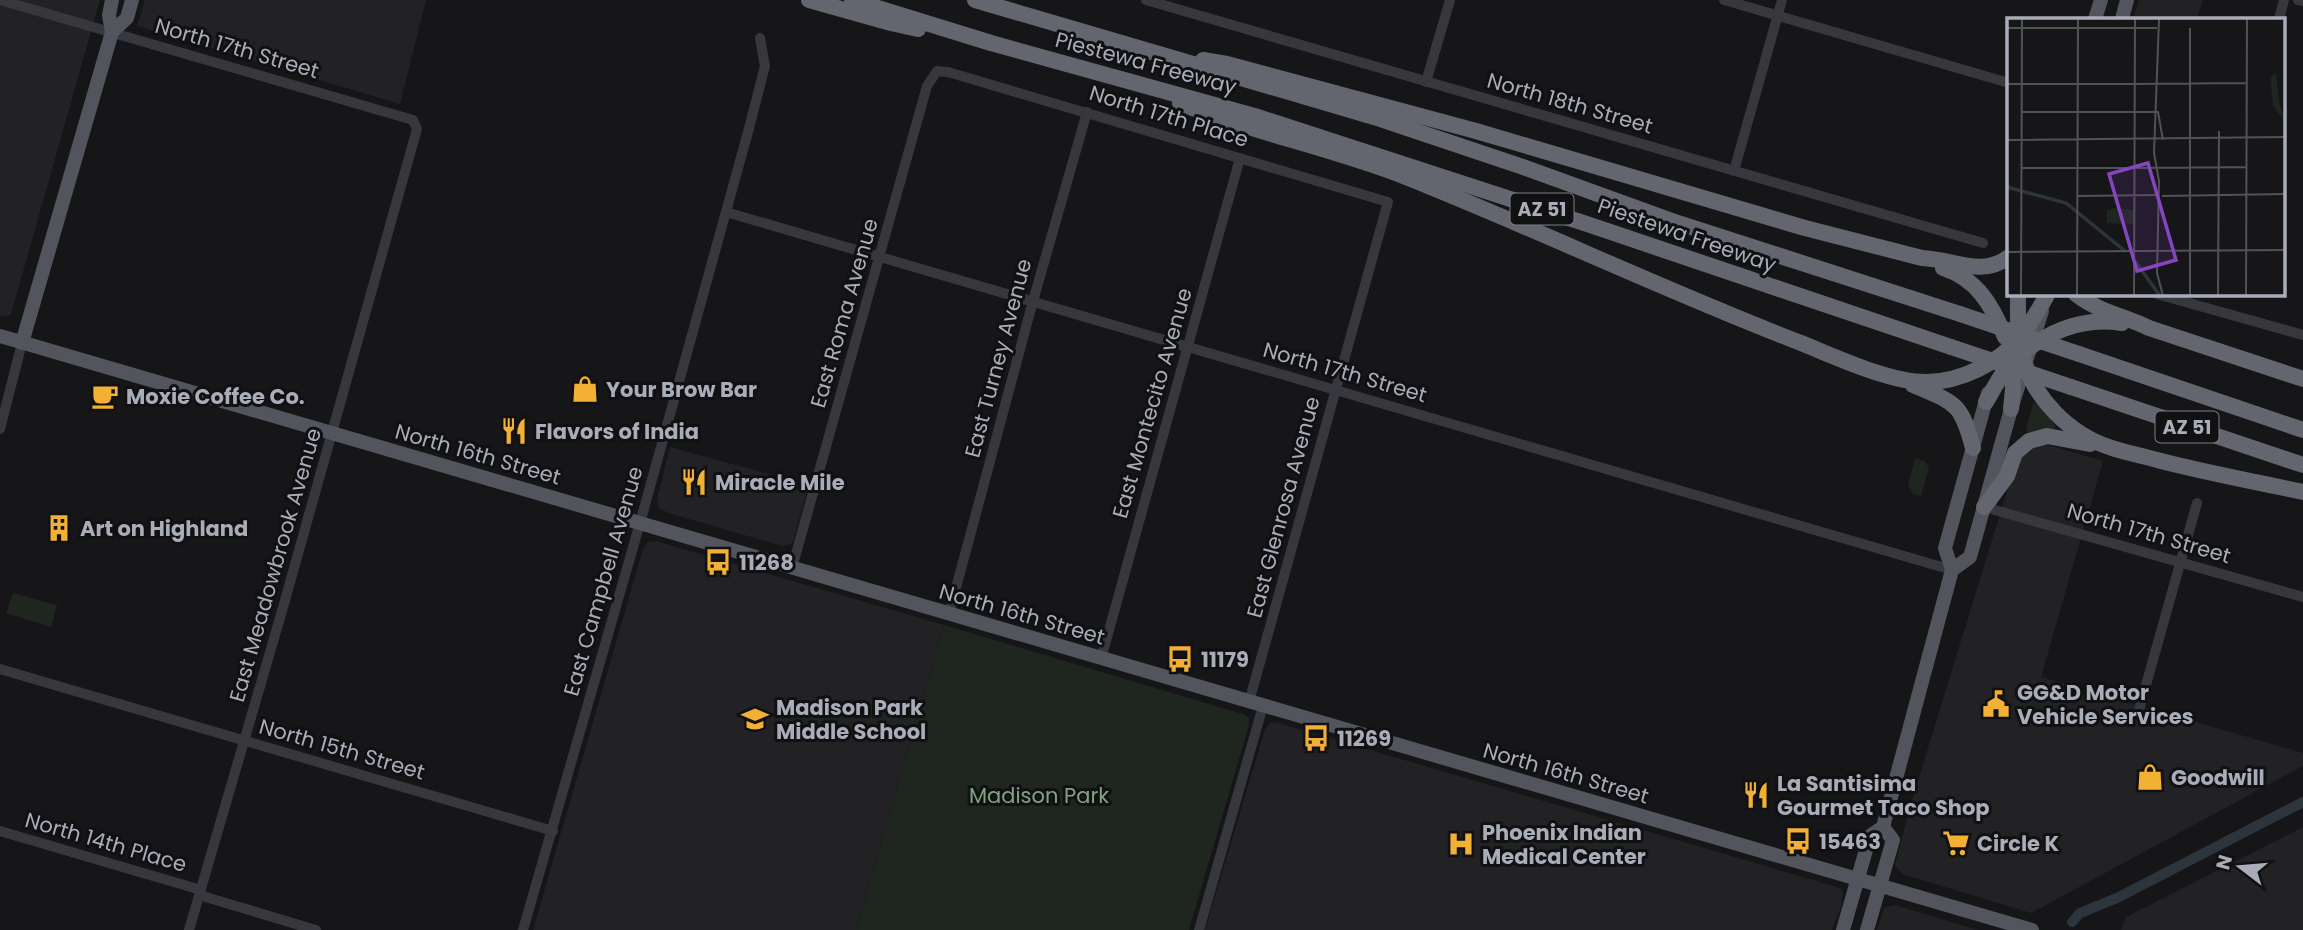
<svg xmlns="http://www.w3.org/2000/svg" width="2303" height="930" font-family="Poppins,sans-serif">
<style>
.built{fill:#222225}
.green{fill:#1e261f}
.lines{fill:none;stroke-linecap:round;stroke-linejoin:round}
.canal{stroke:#2c353c;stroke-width:10}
.minor{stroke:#37383d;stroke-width:10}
.major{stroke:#53555c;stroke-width:14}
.highway{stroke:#63666e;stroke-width:16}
.highway-bridge{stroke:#63666e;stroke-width:16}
.labels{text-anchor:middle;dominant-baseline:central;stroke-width:6;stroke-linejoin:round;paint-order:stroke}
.shield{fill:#111113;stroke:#7b7e86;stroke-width:2}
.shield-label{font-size:19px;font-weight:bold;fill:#a8adb8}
.street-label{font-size:21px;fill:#a8adb8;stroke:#111113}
.poi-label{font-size:21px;font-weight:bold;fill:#a8adb8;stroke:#111113;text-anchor:start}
.park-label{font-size:21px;fill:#7fa381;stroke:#111113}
.inset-river{fill:none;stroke:#2c353c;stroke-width:3.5}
.inset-road{fill:none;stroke:#505258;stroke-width:2}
.view{fill:#8446be;fill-opacity:0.15;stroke:#8446be;stroke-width:3.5}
.inset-edge{fill:none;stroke:#a8adb8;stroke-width:3.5}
</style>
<rect width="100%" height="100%" fill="#161618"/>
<g class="built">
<path d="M0,0H100L11,314L7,316H0Z"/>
<path d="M145,0H426L400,104L137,26Z"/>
<path d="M2139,0H2203L2197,19H2133Z"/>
<path d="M2044,444L2103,461L2041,677L2303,753V766L2031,913L1902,874L1895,865L1909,810L2017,459L2020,452Z"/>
<path d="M670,447L809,485L792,544L782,546L669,513L659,508L657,499Z"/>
<path d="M656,541L944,625L856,930H533L643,549L648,542Z"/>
<path d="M1275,722L1840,888L1843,893L1841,907L1832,930H1205L1265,729L1270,723Z"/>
<path d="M2303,827V930H2121L2126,917Z"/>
<path d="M1895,905L1978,930H1877L1884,908Z"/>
</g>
<g class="green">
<path d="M2037,400L2056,427L2054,429H2041L2028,433L2026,430L2033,404Z"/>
<path d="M1915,458L1925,461L1929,468L1921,496L1913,494L1908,485Z"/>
<path d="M13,593L57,605L51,627L6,613Z"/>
<path d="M944,625L1246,715L1249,719V725L1189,930H856Z"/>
</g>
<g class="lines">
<path class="canal" d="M2072,922L2080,913L2117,898L2303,802"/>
<g class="minor">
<path d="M0,0L413,120L417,129L282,611L189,930"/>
<path d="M1146,0L1983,243"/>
<path d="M1724,0L2009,83"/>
<path d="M2298,0L2303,1"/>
<path d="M2279,19L2284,0"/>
<path d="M1426,82L1450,0"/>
<path d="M1734,171L1782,0"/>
<path d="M726,212L1952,570"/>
<path d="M2157,294L2303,335"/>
<path d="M0,429L22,343"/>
<path d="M1984,507L2303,597"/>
<path d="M792,568L927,86L937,71L948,72L1388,202L1249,702"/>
<path d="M949,614L1033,301L1087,112"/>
<path d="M1101,659L1240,158"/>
<path d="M0,669L553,831"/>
<path d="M2139,710L2197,503"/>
<path d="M0,831L201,890"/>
<path d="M199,895L316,930"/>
<path d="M523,930L640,523L748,132L765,66L760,38"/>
<path d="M1199,930L1263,706"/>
</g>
<g class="major">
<path d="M2095,19L2101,0"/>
<path d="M2122,19L2127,0"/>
<path d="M112,32L127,18L132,0"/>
<path d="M0,336L2032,930"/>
<path d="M22,343L112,32L109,15L112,0"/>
<path d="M1952,570L1970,557L2011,409L2042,311"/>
<path d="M1843,930L1870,836L1883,827L1952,570L1945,548L1988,393"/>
<path d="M1867,930L1893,840L1883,827"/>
</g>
<g class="highway">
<path d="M809,0L891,23L918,29"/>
<path d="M852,0L991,43L1258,117L1587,224L1951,347"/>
<path d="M975,0L1374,117L1523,167L1672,221L1960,314"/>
<path d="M1203,60L1227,64L1476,131L1805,228L1922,258C1954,259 1980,278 2009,257"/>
<path d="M1180,103C1254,133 1332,148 1406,177C1539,230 1668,292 1801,343C1836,357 1891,383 1927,382C1960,382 1999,363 2020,337C2030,325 2038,311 2046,297"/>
<path d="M1943,268C1977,279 1992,305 2005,337"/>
<path d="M2018,294C2018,315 2017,337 2023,358C2034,399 2070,434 2109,447C2126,453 2144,456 2161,461C2208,473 2256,482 2303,492"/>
<path d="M2076,294C2097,311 2124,316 2149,328L2303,379"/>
<path d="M2079,354L2303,430"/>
<path d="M2011,358L2013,389L2011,409"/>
<path d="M1913,385C1955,403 1961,402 1973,448"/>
<path d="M2071,387L2303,465"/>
<path d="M1986,402C1994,389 2001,372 2013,361C2044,333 2080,316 2122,323"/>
<path d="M1984,507L2007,476L2015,453L2029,441L2047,436L2090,444"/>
</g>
<g class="highway-bridge">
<path d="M1960,314L2079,354"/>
<path d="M1951,347L2071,387"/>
</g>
</g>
<defs>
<symbol id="shop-bare" viewBox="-9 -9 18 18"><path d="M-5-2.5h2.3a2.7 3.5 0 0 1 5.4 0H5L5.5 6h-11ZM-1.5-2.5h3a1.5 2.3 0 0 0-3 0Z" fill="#f2b134" stroke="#111113" stroke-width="2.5" paint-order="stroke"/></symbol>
<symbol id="cafe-bare" viewBox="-9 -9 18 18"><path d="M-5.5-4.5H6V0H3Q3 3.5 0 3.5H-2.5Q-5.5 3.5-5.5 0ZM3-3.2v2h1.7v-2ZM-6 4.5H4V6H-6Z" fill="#f2b134" stroke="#111113" stroke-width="2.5" paint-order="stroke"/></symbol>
<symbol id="restaurant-bare" viewBox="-9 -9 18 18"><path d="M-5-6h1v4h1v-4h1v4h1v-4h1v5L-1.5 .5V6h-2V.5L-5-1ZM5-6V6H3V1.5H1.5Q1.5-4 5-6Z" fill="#f2b134" stroke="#111113" stroke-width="2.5" paint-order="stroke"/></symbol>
<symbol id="building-bare" viewBox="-9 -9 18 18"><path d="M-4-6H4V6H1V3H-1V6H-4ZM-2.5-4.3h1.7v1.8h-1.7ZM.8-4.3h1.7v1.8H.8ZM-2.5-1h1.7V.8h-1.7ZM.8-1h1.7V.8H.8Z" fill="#f2b134" stroke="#111113" stroke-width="2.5" paint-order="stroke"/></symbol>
<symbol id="bus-bare" viewBox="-9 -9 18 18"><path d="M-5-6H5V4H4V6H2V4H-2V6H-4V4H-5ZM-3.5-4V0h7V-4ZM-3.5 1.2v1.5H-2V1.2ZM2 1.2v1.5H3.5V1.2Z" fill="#f2b134" stroke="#111113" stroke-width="2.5" paint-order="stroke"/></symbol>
<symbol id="civic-bare" viewBox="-9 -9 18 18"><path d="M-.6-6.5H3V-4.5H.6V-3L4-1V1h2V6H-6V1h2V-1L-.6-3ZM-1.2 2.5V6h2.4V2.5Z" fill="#f2b134" stroke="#111113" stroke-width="2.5" paint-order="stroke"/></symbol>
<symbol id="school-bare" viewBox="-9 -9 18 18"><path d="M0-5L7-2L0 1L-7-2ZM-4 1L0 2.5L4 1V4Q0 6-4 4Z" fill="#f2b134" stroke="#111113" stroke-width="2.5" paint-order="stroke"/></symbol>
<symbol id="supermarket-bare" viewBox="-9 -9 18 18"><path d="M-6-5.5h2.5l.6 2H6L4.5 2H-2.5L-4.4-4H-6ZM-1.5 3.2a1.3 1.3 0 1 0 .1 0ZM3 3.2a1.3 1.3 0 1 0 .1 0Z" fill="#f2b134" stroke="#111113" stroke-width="2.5" paint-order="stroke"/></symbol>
<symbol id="hospital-bare" viewBox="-9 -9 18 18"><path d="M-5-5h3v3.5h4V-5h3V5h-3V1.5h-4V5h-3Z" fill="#f2b134" stroke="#111113" stroke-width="2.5" paint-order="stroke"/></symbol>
</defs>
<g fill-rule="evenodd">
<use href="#shop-bare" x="566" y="370" width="38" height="38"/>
<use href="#cafe-bare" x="86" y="377" width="38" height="38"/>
<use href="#restaurant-bare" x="495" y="412" width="38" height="38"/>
<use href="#restaurant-bare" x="675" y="463" width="38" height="38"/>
<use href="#building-bare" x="40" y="509" width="38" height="38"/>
<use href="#bus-bare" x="699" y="543" width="38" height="38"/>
<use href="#bus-bare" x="1161" y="640" width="38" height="38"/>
<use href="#civic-bare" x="1977" y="685" width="38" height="38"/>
<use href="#school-bare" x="736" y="700" width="38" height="38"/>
<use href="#bus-bare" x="1297" y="719" width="38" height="38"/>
<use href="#shop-bare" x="2131" y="758" width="38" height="38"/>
<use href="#restaurant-bare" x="1737" y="776" width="38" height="38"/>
<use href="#bus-bare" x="1779" y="822" width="38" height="38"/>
<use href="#supermarket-bare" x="1937" y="824" width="38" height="38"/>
<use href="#hospital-bare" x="1442" y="825" width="38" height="38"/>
</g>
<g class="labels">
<g class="shield">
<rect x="1510.5" y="193.5" width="63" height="31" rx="5"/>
<rect x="2155.5" y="411.5" width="63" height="31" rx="5"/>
</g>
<g class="shield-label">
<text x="1542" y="209">AZ 51</text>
<text x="2187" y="427">AZ 51</text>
</g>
<g class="street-label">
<text transform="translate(237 48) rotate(16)">North 17th Street</text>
<text transform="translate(1146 63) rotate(15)">Piestewa Freeway</text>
<text transform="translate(1570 103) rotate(16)">North 18th Street</text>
<text transform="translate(1169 116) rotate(17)">North 17th Place</text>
<text transform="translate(1687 235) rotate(19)">Piestewa Freeway</text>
<text transform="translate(844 313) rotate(-74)">East Roma Avenue</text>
<text transform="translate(998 358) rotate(-75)">East Turney Avenue</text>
<text transform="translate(1345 372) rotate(16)">North 17th Street</text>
<text transform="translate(1152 403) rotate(-74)">East Montecito Avenue</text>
<text transform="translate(478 454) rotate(16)">North 16th Street</text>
<text transform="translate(1283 507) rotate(-75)">East Glenrosa Avenue</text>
<text transform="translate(2149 533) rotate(16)">North 17th Street</text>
<text transform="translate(275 565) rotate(-74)">East Meadowbrook Avenue</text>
<text transform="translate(603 581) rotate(-74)">East Campbell Avenue</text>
<text transform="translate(1022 614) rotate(16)">North 16th Street</text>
<text transform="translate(342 749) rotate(16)">North 15th Street</text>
<text transform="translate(1566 773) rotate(16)">North 16th Street</text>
<text transform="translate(106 842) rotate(16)">North 14th Place</text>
</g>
<g class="poi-label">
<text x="606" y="389">Your Brow Bar</text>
<text x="126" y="396">Moxie Coffee Co.</text>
<text x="535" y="431">Flavors of India</text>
<text x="715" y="482">Miracle Mile</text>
<text x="80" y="528">Art on Highland</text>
<text x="739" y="562">11268</text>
<text x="1201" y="659">11179</text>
<text x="2017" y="692">GG&amp;D Motor<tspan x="2017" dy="24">Vehicle Services</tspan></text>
<text x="776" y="707">Madison Park<tspan x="776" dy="24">Middle School</tspan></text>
<text x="1337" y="738">11269</text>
<text x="2171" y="777">Goodwill</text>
<text x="1777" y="783">La Santisima<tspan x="1777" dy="24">Gourmet Taco Shop</tspan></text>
<text x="1482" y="832">Phoenix Indian<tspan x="1482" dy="24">Medical Center</tspan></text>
<text x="1819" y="841">15463</text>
<text x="1977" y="843">Circle K</text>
</g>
<g class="park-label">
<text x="1039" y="795">Madison Park</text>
</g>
</g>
<g transform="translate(2007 18)">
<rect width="278" height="278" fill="#161618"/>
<path d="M269,55L272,84L278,104L266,87L263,60ZM107,190L127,192L126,206L100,205V192Z" fill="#1e261f"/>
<path class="inset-river" d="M0,169L59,185L118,233M128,243L153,278"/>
<path class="inset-road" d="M152,1L147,135L152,163L150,255L156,278M0,10H150M183,10V278M0,66H127M127,66L240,65M15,94H127M127,94H151L156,122M0,122L279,119M14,150H127M127,150L239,149M71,178L149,177M155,178L279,176M0,234L279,232M14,278L15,1M70,278L71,1M127,278L128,1M211,278L212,113M239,278L240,1"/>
<path class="view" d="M141,145L169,242L130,253L102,156Z"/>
<rect width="278" height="278" class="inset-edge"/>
</g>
<g transform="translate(2240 867) rotate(286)" stroke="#111113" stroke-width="5" paint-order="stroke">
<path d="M0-5L12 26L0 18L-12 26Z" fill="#a8adb8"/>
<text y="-10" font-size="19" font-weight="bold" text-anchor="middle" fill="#a8adb8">N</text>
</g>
</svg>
